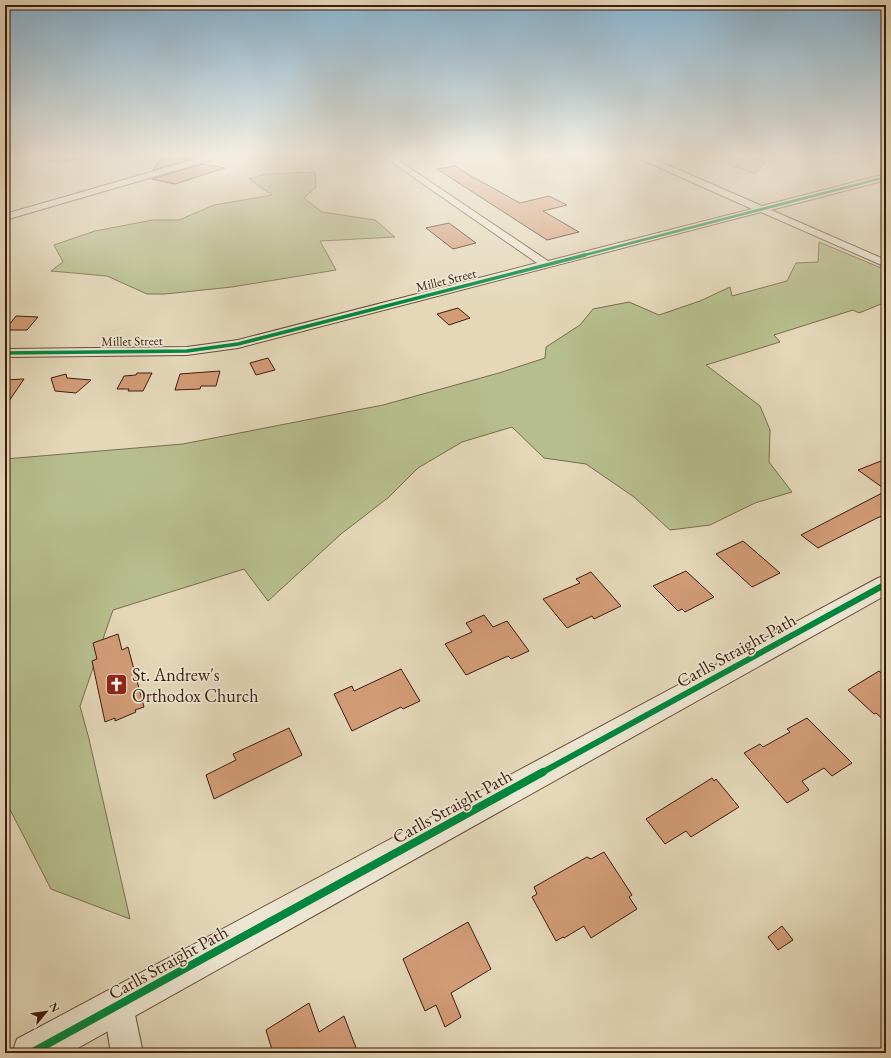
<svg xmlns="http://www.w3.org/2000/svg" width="891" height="1058" font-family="'EB Garamond',serif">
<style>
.green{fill:#b7be8d;stroke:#7a6c4d}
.building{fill:#d29c77;stroke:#3e1b0d}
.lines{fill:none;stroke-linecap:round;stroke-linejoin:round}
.minor-casing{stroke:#684a38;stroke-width:2}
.tertiary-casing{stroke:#684a38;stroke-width:2}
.minor{fill:#ede6d2;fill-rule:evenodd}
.tertiary{fill:#ede6d2;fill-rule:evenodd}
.cycleway-far3-casing{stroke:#ede6d2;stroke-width:4}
.cycleway-far2-casing{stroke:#ede6d2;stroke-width:5}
.cycleway-far1-casing{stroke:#ede6d2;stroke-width:8}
.cycleway-casing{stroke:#ede6d2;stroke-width:10}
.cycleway-far3{stroke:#00873e;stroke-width:2.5}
.cycleway-far2{stroke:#00873e;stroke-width:3.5}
.cycleway-far1{stroke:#00873e;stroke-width:6}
.cycleway{stroke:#00873e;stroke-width:8}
.labels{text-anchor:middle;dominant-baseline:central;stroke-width:3.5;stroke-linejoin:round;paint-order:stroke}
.far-street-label{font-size:13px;fill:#3e1b0d;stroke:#ede6d2}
.near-street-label{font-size:18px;fill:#3e1b0d;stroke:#ede6d2}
.near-poi-label{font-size:18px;fill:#3e1b0d;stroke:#ede6d2;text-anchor:start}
</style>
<rect width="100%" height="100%" fill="#e4d8b9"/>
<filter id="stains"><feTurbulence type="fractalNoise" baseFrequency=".005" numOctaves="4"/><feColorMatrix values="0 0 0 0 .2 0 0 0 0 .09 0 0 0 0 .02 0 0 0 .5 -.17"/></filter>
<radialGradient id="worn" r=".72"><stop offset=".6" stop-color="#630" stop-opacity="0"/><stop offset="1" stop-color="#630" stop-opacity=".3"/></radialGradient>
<g class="green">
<path d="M28,156H27H88L62,163L36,159Z"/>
<path d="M738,156H751L765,162L755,174L728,164Z"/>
<path d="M315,172L316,187L304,198L322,212L375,220L395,237L320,241L336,270L232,287L165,294H147L107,276L51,271L63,262L54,245L95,231L153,220H179L214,205L272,195L249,179L265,174Z"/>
<path d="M819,242L886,270V302L859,313L853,310L774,335L780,342L706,365L760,406L770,430L769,462L792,492L755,503L710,525L670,530L634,497L586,464L544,458L512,427L462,442L418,468L389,497L341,534L268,601L244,569L113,610L80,706L89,739L130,919L51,889L5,800V459L183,444L383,405L499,373L545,358L546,347L580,325L593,309L629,302L659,315L700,301L730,287L732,296L787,281L796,263L818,262Z"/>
</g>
<g class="building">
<path d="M163,156H164L187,160L153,170Z"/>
<path d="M203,164L225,168L175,184L152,179Z"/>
<path d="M455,166L471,176L520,203L549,196L567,205L543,211L579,232L547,240L437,169Z"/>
<path d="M449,223L476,243L453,249L426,228Z"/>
<path d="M458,308L470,318L449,325L437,314Z"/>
<path d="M16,316L38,317L27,330H5Z"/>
<path d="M268,358L275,370L256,375L250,363Z"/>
<path d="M220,371L216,386H201L200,389L175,390L180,374Z"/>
<path d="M137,373H152L143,391H128L129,389H117L124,376L136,375Z"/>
<path d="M66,374L67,378L91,380L76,393L55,391L51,378Z"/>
<path d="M24,379L5,407V380Z"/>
<path d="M886,459V490L858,470Z"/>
<path d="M886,491V514L875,519L818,548L801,535Z"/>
<path d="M743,541L757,553L780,573L752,587L716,554Z"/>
<path d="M686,571L714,597L685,612L682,609L678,611L653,586Z"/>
<path d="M591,572L621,606L594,619L592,616L567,628L543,599L580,583L576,579Z"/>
<path d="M484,615L493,627L507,621L529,651L511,659L508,656L466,675L445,644L472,632L466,623Z"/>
<path d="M118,634L122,650L128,647L144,707L135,710L136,712L115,721V718L105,722L92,661L97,659L93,643Z"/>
<path d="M401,669L420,701L403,709L401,707L352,731L334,694L352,686L354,691Z"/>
<path d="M879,671L886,677V722L876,713L874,714L848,690Z"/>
<path d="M807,718L852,763L832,776L824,768L802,781L809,790L787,803L744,753L760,744L763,747L790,732L787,729Z"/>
<path d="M289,728L302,755L214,799L206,775L236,760L233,754Z"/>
<path d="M712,778L714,781L716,779L739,807L691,837L686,831L665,844L646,819Z"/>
<path d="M604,852L632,895L629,897L637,909L591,938L584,926L564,938L563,937L556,941L532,897L537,894L534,887L587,857L591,859Z"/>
<path d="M468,922L491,969L451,993L461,1017L445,1027L436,1005L425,1011L403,959Z"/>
<path d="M782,926L793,940L778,950L768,937Z"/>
<path d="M309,1003L319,1032L344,1016L358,1053H273L266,1030Z"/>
</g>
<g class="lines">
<defs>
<g id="minor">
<path d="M207,156H219L218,158L5,220V214Z"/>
<path d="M383,156H392L548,261L752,209L638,158L637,156H647L762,206L886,174V180L771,210L886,260V267L761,212L238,348L187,355L5,357V349L187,347L238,340L537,263Z"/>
<path d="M118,990L129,994L133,1005L143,1053H111L103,1005L107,994Z"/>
</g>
<path id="tertiary" d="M886,575V595L69,1053H12L17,1039L878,578Z"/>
</defs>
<use href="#minor" class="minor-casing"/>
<use href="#tertiary" class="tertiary-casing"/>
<use href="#minor" class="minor"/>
<use href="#tertiary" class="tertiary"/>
<defs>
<path id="cycleway-far3" d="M581,256L886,177"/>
<path id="cycleway-far2" d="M5,353L187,351L238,344L585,255"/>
<path id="cycleway-far1" d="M541,773L886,584"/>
<path id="cycleway" d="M31,1053L543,772"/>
</defs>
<use href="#cycleway-far3" class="cycleway-far3-casing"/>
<use href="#cycleway-far2" class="cycleway-far2-casing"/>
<use href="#cycleway-far1" class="cycleway-far1-casing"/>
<use href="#cycleway" class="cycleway-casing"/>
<use href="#cycleway-far3" class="cycleway-far3"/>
<use href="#cycleway-far2" class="cycleway-far2"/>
<use href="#cycleway-far1" class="cycleway-far1"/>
<use href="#cycleway" class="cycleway"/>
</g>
<linearGradient id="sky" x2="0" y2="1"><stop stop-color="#88b6d5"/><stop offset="0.51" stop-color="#f3ede0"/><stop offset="1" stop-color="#f3ede0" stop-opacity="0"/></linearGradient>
<rect width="891" height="304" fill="url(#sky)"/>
<defs>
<symbol id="church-square" viewBox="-11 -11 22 22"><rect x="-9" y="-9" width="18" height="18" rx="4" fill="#8f2418" stroke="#ede6d2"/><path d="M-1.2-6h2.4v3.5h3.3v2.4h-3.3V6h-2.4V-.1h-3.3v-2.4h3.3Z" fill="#fff"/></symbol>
</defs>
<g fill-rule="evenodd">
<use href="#church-square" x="104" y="672" width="25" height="25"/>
</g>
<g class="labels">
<g class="far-street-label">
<text transform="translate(446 280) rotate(-14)">Millet Street</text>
<text transform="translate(132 341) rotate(-1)">Millet Street</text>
</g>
<g class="near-street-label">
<text transform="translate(736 650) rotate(-29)">Carlls Straight Path</text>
<text transform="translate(452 806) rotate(-29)">Carlls Straight Path</text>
<text transform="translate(168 962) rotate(-29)">Carlls Straight Path</text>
</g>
<g class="near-poi-label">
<text x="132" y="674">St. Andrew's<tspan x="132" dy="21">Orthodox Church</tspan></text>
</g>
</g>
<rect width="891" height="1058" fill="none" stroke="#e4d8b9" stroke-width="20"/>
<rect x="6" y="6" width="879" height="1046" fill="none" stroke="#3e1b0d" stroke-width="2"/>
<rect x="10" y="10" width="871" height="1038" fill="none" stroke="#3e1b0d"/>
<g transform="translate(46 1012) rotate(61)" stroke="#ede6d2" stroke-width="3" paint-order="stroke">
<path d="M0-3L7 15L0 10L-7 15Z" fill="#3e1b0d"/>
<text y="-6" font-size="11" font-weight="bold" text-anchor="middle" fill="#3e1b0d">N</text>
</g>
<rect width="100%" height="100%" filter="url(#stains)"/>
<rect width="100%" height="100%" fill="url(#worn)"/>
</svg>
